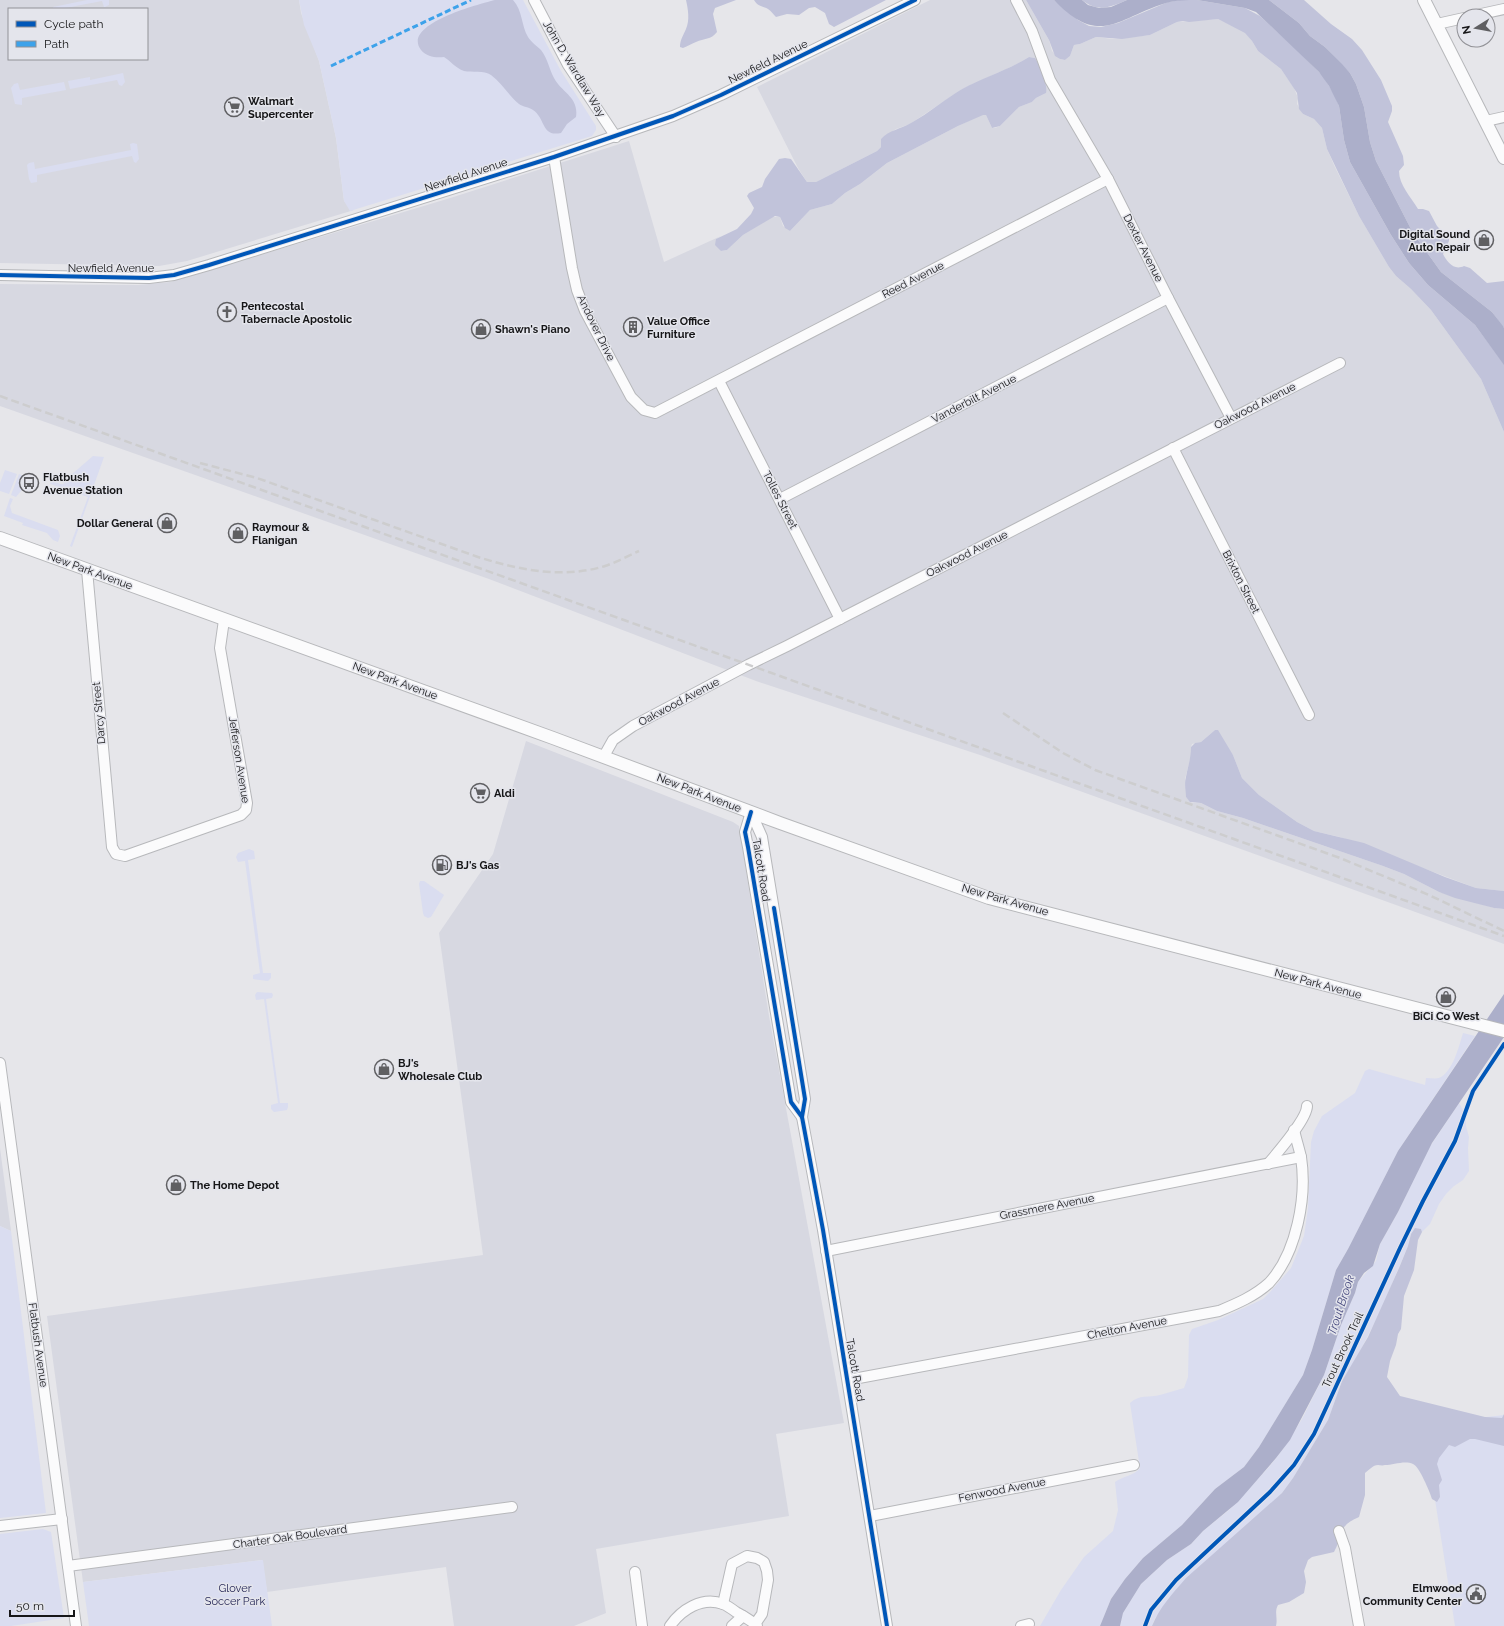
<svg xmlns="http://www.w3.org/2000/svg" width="1504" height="1626" font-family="Raleway,sans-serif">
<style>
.built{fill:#d7d8e1;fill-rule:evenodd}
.green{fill:#daddf0}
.forest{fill:#c1c3da}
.water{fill:#acafca}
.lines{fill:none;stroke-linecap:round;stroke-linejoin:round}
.minor-casing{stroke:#b7b8bb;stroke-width:12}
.major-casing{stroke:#b7b8bb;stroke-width:14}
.minor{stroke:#fbfbfc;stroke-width:10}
.major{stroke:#fbfbfc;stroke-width:12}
.rail{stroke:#cdcdce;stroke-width:2.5;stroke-dasharray:8 4;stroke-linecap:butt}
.quiet{stroke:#3da2ea;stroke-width:3;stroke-dasharray:6 3;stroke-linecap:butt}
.cycleway-casing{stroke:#e4e5ec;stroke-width:6}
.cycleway{stroke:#0057b8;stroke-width:4}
.labels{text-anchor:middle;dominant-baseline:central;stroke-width:3;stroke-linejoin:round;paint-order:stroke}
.street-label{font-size:11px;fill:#161618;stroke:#e4e5ec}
.poi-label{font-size:11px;font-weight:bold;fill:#161618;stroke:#e4e5ec;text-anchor:start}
.park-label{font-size:11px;fill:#272858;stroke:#e4e5ec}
.water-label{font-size:12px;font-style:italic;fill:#494c80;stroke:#e4e5ec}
</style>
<rect width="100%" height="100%" fill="#e6e6ea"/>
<g class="built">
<path d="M0,0H299L301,13L319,61L336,138L344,201L354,210L187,261L159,266L0,263ZM9,9H147V59H9Z"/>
<path d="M930,0H1026L1049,40L1052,51L1060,59L1065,60L1070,56L1074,45L1080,44L1096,37L1113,39L1150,35L1177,22L1218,19L1245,32L1252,41L1258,51L1281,69L1294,88L1298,98L1297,104L1303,114L1314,119L1322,128L1327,149L1334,165L1359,216L1389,267L1396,276L1411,289L1431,310L1481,379L1504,432V891L1476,888L1340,837L1314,831L1297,822L1259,795L1242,778L1233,755L1215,730L1201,742L1192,744L1191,747V756L1185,779L1186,785V797L1192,803H1201L1217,811L1243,818L1383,866L1404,874L1439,892L1494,908L1504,909V944L980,755L756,681L489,579L0,406V284L138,285L170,282L447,199L629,141L664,262L721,236L716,239L721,251L727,250L743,235L772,217H780L783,226L790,231L810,210L832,204L845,193L860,184L887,163L958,126L983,114L986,115L992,128H995L1000,126L1019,107L1032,102L1036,98L1046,93L1045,81L1041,68L1035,58L1029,57L1015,65L962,89L910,124L896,129L881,139V147L877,151L816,182H807L798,168L757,87Z"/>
<path d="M526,741L733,822L739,826L769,1016L844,1423L776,1434L789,1516L596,1549L606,1613L574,1626H454L446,1567L267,1592L262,1560L83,1582L47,1316L483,1255L439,933L493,854Z"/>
<path d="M0,1148L11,1231L0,1226Z"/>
</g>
<g class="green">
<path d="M87,0H109V5L105,7H104L102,1L60,9H53V7Z"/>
<path d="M299,0H523L561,71L596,126V130L592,136L350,211L344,201L336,138L319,61L304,25Z"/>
<path d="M123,73L125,82L122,86L119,85L117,80L70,89L68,81L90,77V80Z"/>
<path d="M64,82L66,90L22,98V105L15,104L11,88L14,84L18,83L20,90Z"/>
<path d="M133,143L137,144L139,159L136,163L134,162L132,156L37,175V182L31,183L29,179L27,165L29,163L34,162L35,169L131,150L130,144Z"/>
<path d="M93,456L104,457L72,547L70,546L88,497L50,484L51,481L61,484H64L63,482Z"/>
<path d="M5,470L17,474L9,494L0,491V483Z"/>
<path d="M19,474L26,477L21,491L16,497L11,495Z"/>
<path d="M10,498L13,499L10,506L12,513L58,530L60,536L58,542L53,540L47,533L22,525L23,523L4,516Z"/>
<path d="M249,849L254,851L255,859L248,860L263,973H271V978L268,981L253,979V975L260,973L245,861L238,862L236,857L238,853Z"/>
<path d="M420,881H424L444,895L431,917L428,918L424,916L423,913L419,884Z"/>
<path d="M257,992L272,993L273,995L272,998L266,999L280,1103H288V1107L287,1110L274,1112L271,1109V1105L278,1103L264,999L256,1000L255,995Z"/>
<path d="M1463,1033L1475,1036L1398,1151L1348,1249L1336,1270L1312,1350L1303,1375L1259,1447L1244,1467L1215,1489L1182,1525L1143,1558L1125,1579L1111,1599L1100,1626H1040L1061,1590L1084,1557L1113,1531L1118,1510L1115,1482C1123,1476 1134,1476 1140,1468L1130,1403C1139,1394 1149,1398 1160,1395C1168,1393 1176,1390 1184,1388L1188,1377L1189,1335L1192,1329L1218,1320L1263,1299L1271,1291L1291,1268L1304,1236L1308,1208L1311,1142L1314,1131L1322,1116L1355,1093L1365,1071L1369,1069L1425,1085L1426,1078C1430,1078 1435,1079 1439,1078C1453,1072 1459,1046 1463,1033Z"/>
<path d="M1459,1103L1466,1115V1126L1469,1137L1468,1148L1469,1171L1463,1180L1454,1186L1446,1194L1439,1204L1430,1224L1422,1232L1421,1229L1411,1234L1408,1246L1379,1314L1355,1361L1342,1381L1328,1420L1293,1478L1282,1493L1155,1618L1152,1626H1120L1123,1613L1141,1584L1167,1560L1191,1544L1203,1531L1229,1510L1269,1467L1283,1449L1302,1419L1324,1375L1341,1325L1355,1293L1358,1282L1376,1261L1380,1244L1398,1212L1429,1148Z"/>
<path d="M0,1226L11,1231L46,1513L0,1518Z"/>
<path d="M1504,1415V1626H1455L1423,1424Z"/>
<path d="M43,1529L51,1532L64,1618L11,1626H0V1534Z"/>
<path d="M263,1560L272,1626H89L83,1582Z"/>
</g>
<g class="forest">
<path d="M495,0H513C523,11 521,25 528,37C531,42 537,46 541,50C548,59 549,69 554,78C562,93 579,97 576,117L567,124L561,133C541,137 546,119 533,110C529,107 523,107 519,104C509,96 502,83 491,75C484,70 472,73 464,71C455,68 451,61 444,57C436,58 427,57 421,50C401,24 480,4 495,0Z"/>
<path d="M686,0H736L715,8L713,14L717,32C711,40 704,38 696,42C691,44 688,46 683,48L680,47C680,40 683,36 686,29C690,20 688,9 686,0Z"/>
<path d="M754,0H886L834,27L829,24L825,13L815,7L809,8L799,15L787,14L776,17C774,15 771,11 768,9C762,5 759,8 754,0Z"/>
<path d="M1026,0H1054L1078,20L1089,26L1101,27L1118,23L1168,2L1180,0H1197L1245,8L1260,16L1296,49L1323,76L1335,96L1339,106L1344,140L1350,162L1391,235L1409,263L1428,285L1475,325L1504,364V432L1481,379L1431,310L1411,289L1396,276L1389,267L1359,216L1327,149L1322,128L1314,119L1303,114L1299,109L1297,93L1281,69L1258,51L1252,41L1245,33L1218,19L1189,22L1183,21L1177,22L1150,35L1122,39L1096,37L1080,44L1074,45L1070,56L1065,60L1060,59L1055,56L1049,40Z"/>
<path d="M1082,0H1127C1110,7 1099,13 1082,0Z"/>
<path d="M1269,0H1304L1331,24L1352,39L1362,50L1381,80L1392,106V111L1388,122L1403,156L1404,165L1399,171C1399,185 1411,197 1418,209H1423L1429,211L1437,226L1449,239V241L1443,254C1447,262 1454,271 1464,266L1470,268L1487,283L1504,281V328L1492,312L1441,272L1413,233L1376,161L1370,142L1364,107L1356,84L1350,73L1325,47L1310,36L1299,23Z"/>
<path d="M1029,57L1035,58C1040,65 1048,84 1046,93L1036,98L1032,102L1019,107L1000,126L992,128L986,115H983L958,126L887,163L860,184L845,193L832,204L810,210L790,231L785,228L780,217L775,216L743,235L727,250L721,251L715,245L716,239L737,229L751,214L754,208L747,196L749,193L762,187L765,179L779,159L785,158L791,159L807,182H816L877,151L881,147V139C889,130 901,129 911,123C929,113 945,99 962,89C984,77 1008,70 1029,57Z"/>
<path d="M1215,730H1218L1233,755L1242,778L1259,795L1297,822L1314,831L1364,843L1445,877L1476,888L1504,891V909L1494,908L1455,898L1439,892L1404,874L1383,866L1243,818L1217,811L1201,803L1190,802L1186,797C1186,791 1184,783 1186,777C1188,766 1191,758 1191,747L1195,743L1201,742Z"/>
<path d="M1415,1228L1421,1229L1422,1232L1418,1240L1414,1270L1404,1296L1401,1329L1398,1334L1396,1345L1390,1361L1387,1377L1400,1396L1485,1417L1502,1418L1504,1414V1446L1475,1439H1470L1455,1447L1449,1445L1439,1458L1437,1464L1442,1480L1439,1485L1440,1497L1437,1502L1432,1499C1430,1492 1419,1466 1413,1464C1405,1460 1393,1465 1385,1465C1382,1466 1380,1465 1378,1465C1373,1465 1369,1470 1365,1473V1495L1359,1517C1336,1527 1344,1534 1334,1552L1312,1557L1308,1560L1304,1571L1306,1582L1304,1593L1289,1602L1278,1605C1274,1612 1278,1618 1276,1626H1152C1159,1608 1173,1593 1186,1578L1282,1493L1293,1478L1328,1420L1342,1381L1368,1337L1399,1268L1408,1246L1411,1234Z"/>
</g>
<g class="water">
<path d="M1054,0H1082L1088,5L1099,8L1111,7L1127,0H1197C1187,0 1176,0 1166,3C1117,18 1100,48 1054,0Z"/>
<path d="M1197,0H1269L1299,23L1310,36L1325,47L1342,64L1350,73L1356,84L1364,107L1370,142L1376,161L1413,233L1441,272L1492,312L1503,326L1504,328V365L1475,325L1428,285L1409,263L1391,235L1350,162L1344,140L1339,106L1329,86L1319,72L1256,12L1245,8Z"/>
<path d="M1504,994V1037L1432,1143L1398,1212L1380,1244L1373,1266L1364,1273L1358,1282L1355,1293L1341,1325L1324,1375L1290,1440L1276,1458L1238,1502L1203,1531L1191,1544L1167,1560L1141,1584L1123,1613L1120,1626H1100L1111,1599L1125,1579L1143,1558L1182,1525L1215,1489L1244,1467L1259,1447L1303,1375L1312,1350L1336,1270L1348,1249L1398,1151Z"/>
</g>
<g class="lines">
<defs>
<g id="minor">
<path d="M534,0L568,65L616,137"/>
<path d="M1016,0L1032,31L1050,80L1108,179L1168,298L1231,418"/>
<path d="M1472,16L1504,9"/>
<path d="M1437,24L1464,18"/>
<path d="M1486,121L1504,117"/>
<path d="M554,157L572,268L577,290L585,311L631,397L644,410L655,413L1108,179"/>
<path d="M0,275L149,278L174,275L209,265L554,157L673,116L721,95L915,0"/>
<path d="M719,381L840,619"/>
<path d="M1173,448L1309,715"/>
<path d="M780,499L1168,298"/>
<path d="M87,570L112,847L116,854L125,856L241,815L246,810L247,803L220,648L224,620"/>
<path d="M604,756L613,740L633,726L748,665L787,646L1340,363"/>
<path d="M751,812L762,837L805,1099L802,1117L823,1230L887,1626"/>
<path d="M751,812L745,832L748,847L791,1102L802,1117"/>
<path d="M0,1063L76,1626"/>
<path d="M1268,1164C1278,1152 1307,1119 1307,1106"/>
<path d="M826,1251L1301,1157"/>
<path d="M848,1380L1219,1311C1236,1304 1255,1296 1269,1283C1297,1253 1307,1196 1301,1157C1299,1148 1296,1139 1294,1130"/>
<path d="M870,1516L1134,1465"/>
<path d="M0,1526L62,1519"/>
<path d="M1339,1531L1345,1548L1359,1626"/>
<path d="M68,1566L512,1507"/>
<path d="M635,1572L642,1626"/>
<path d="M723,1604L732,1564L747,1556L757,1558L764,1562L767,1571L768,1580L762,1614L755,1624"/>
<path d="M670,1626C681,1610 702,1596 723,1604C728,1606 732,1609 736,1612C743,1616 751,1620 757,1626"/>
<path d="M732,1626L743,1616"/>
<path d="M1021,1626L1029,1624"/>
</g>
<g id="major">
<path d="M1424,0L1504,158"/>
<path d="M0,538L553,738L780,823L989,898L1504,1031"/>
</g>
</defs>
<use href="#minor" class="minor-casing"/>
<use href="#major" class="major-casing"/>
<use href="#minor" class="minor"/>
<use href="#major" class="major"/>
<g class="rail">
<path d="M0,396L1504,936"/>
<path d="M200,463L257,478L478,557C519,570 563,579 605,566C617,562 628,556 639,551"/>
<path d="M1003,713L1063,753L1095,770L1340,858L1429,895L1504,931"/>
</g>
<path class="quiet" d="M331,66L471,0"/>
<defs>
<g id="cycleway">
<path d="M0,275L149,278L174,275L209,265L554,157L673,116L721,95L915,0"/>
<path d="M751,812L745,832L748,847L791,1102L802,1117"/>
<path d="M774,908L805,1099L802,1117L823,1230L887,1626"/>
<path d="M1145,1626L1151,1610L1176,1580L1270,1492L1294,1465L1314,1434L1400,1248L1423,1201L1455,1141L1473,1091L1504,1044"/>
</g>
</defs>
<use href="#cycleway" class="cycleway-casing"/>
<use href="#cycleway" class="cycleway"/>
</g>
<defs>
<symbol id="supermarket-ring" viewBox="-11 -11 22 22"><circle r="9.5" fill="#e4e5ec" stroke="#5f5f62" stroke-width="1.5"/><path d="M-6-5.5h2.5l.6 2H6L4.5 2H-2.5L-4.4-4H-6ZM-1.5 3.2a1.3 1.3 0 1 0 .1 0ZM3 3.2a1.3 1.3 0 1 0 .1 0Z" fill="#5f5f62"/></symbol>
<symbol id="shop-ring" viewBox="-11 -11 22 22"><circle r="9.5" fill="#e4e5ec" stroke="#5f5f62" stroke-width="1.5"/><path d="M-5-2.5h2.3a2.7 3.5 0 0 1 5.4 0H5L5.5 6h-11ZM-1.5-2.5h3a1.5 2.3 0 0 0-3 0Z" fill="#5f5f62"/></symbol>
<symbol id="church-ring" viewBox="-11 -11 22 22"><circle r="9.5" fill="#e4e5ec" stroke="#5f5f62" stroke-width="1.5"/><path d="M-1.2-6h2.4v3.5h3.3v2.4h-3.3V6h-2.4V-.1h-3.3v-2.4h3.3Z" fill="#5f5f62"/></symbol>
<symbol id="building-ring" viewBox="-11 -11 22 22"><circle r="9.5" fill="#e4e5ec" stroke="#5f5f62" stroke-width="1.5"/><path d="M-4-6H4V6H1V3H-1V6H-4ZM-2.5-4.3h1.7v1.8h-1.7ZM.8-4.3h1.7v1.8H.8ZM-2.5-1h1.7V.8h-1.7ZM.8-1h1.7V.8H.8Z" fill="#5f5f62"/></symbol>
<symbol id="bus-ring" viewBox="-11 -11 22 22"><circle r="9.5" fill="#e4e5ec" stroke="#5f5f62" stroke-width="1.5"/><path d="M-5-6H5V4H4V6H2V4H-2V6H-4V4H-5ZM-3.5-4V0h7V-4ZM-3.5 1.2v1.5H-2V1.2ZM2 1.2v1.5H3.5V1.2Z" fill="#5f5f62"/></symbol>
<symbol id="fuel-ring" viewBox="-11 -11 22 22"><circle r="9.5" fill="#e4e5ec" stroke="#5f5f62" stroke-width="1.5"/><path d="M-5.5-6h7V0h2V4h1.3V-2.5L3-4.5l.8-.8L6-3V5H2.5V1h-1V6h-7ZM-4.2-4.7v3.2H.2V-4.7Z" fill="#5f5f62"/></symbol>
<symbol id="civic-ring" viewBox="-11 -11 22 22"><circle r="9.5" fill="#e4e5ec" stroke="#5f5f62" stroke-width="1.5"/><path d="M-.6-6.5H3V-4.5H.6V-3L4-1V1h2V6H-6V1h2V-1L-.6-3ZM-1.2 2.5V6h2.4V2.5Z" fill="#5f5f62"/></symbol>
</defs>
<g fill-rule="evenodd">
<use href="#supermarket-ring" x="223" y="96" width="22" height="22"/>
<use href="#shop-ring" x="1473" y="229" width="22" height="22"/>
<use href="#church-ring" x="216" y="301" width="22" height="22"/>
<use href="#building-ring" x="622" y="316" width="22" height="22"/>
<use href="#shop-ring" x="470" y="318" width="22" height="22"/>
<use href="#bus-ring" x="18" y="472" width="22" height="22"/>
<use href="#shop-ring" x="156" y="512" width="22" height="22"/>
<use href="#shop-ring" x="227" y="522" width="22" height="22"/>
<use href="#supermarket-ring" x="469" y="782" width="22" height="22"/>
<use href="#fuel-ring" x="431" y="854" width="22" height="22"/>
<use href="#shop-ring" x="1435" y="986" width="22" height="22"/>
<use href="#shop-ring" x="373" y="1058" width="22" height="22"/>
<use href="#shop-ring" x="165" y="1174" width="22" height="22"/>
<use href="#civic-ring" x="1465" y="1583" width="22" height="22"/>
</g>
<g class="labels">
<g class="street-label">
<text transform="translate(768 62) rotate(-26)">Newfield Avenue</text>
<text transform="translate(574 69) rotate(59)">John D. Wardlaw Way</text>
<text transform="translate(466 175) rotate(-18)">Newfield Avenue</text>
<text transform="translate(1143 248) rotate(63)">Dexter Avenue</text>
<text x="111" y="268">Newfield Avenue</text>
<text transform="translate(913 280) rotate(-27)">Reed Avenue</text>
<text transform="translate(596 328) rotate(64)">Andover Drive</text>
<text transform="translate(974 399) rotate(-27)">Vanderbilt Avenue</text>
<text transform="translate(1255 406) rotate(-27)">Oakwood Avenue</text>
<text transform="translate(780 500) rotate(63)">Tolles Street</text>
<text transform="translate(967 554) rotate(-27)">Oakwood Avenue</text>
<text transform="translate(90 571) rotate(20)">New Park Avenue</text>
<text transform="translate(1241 582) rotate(63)">Brixton Street</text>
<text transform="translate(395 681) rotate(20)">New Park Avenue</text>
<text transform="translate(679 702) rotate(-28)">Oakwood Avenue</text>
<text transform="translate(99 713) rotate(-95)">Darcy Street</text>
<text transform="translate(239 760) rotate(81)">Jefferson Avenue</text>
<text transform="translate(699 793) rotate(21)">New Park Avenue</text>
<text transform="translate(761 870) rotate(81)">Talcott Road</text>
<text transform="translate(1005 900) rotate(16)">New Park Avenue</text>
<text transform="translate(1318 984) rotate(15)">New Park Avenue</text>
<text transform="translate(1047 1207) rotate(-11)">Grassmere Avenue</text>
<text transform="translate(1127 1328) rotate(-11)">Chelton Avenue</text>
<text transform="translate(38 1345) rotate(82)">Flatbush Avenue</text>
<text transform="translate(1343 1350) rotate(-65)">Trout Brook Trail</text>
<text transform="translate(855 1370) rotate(80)">Talcott Road</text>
<text transform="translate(1002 1490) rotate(-11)">Fenwood Avenue</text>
<text transform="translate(290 1537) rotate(-8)">Charter Oak Boulevard</text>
</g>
<g class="poi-label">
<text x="248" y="101">Walmart<tspan x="248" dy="13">Supercenter</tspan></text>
<text x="1470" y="234" text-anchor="end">Digital Sound<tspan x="1470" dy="13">Auto Repair</tspan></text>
<text x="241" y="306">Pentecostal<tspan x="241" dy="13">Tabernacle Apostolic</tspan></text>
<text x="647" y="321">Value Office<tspan x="647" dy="13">Furniture</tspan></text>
<text x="495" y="329">Shawn's Piano</text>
<text x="43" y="477">Flatbush<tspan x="43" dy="13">Avenue Station</tspan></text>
<text x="153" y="523" text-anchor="end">Dollar General</text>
<text x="252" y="527">Raymour &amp;<tspan x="252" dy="13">Flanigan</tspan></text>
<text x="494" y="793">Aldi</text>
<text x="456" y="865">BJ's Gas</text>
<text x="1446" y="1016" text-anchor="middle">BiCi Co West</text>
<text x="398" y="1063">BJ's<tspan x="398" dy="13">Wholesale Club</tspan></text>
<text x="190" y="1185">The Home Depot</text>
<text x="1462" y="1588" text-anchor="end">Elmwood<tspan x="1462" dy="13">Community Center</tspan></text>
</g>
<g class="park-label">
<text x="235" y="1588">Glover<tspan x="235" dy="13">Soccer Park</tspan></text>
</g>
<g class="water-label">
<text transform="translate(1341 1305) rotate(-72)">Trout Brook</text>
</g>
</g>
<rect x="8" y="8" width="140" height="52" fill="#e4e5ec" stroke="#929297"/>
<rect x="16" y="21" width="20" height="6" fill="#0057b8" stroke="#929297"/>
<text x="44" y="28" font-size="12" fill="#161618">Cycle path</text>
<rect x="16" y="41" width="20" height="6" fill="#3da2ea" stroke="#929297"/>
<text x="44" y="48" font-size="12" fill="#161618">Path</text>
<g transform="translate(1476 28) rotate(259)"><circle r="19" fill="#e4e5ec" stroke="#929297"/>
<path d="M0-3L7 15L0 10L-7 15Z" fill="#5f5f62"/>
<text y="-6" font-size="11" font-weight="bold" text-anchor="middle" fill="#161618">N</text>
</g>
<path d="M10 1610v6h64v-6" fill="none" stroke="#161618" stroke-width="2"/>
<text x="16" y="1610" font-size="12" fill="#161618" stroke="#e4e5ec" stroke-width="3" paint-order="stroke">50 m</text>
</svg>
